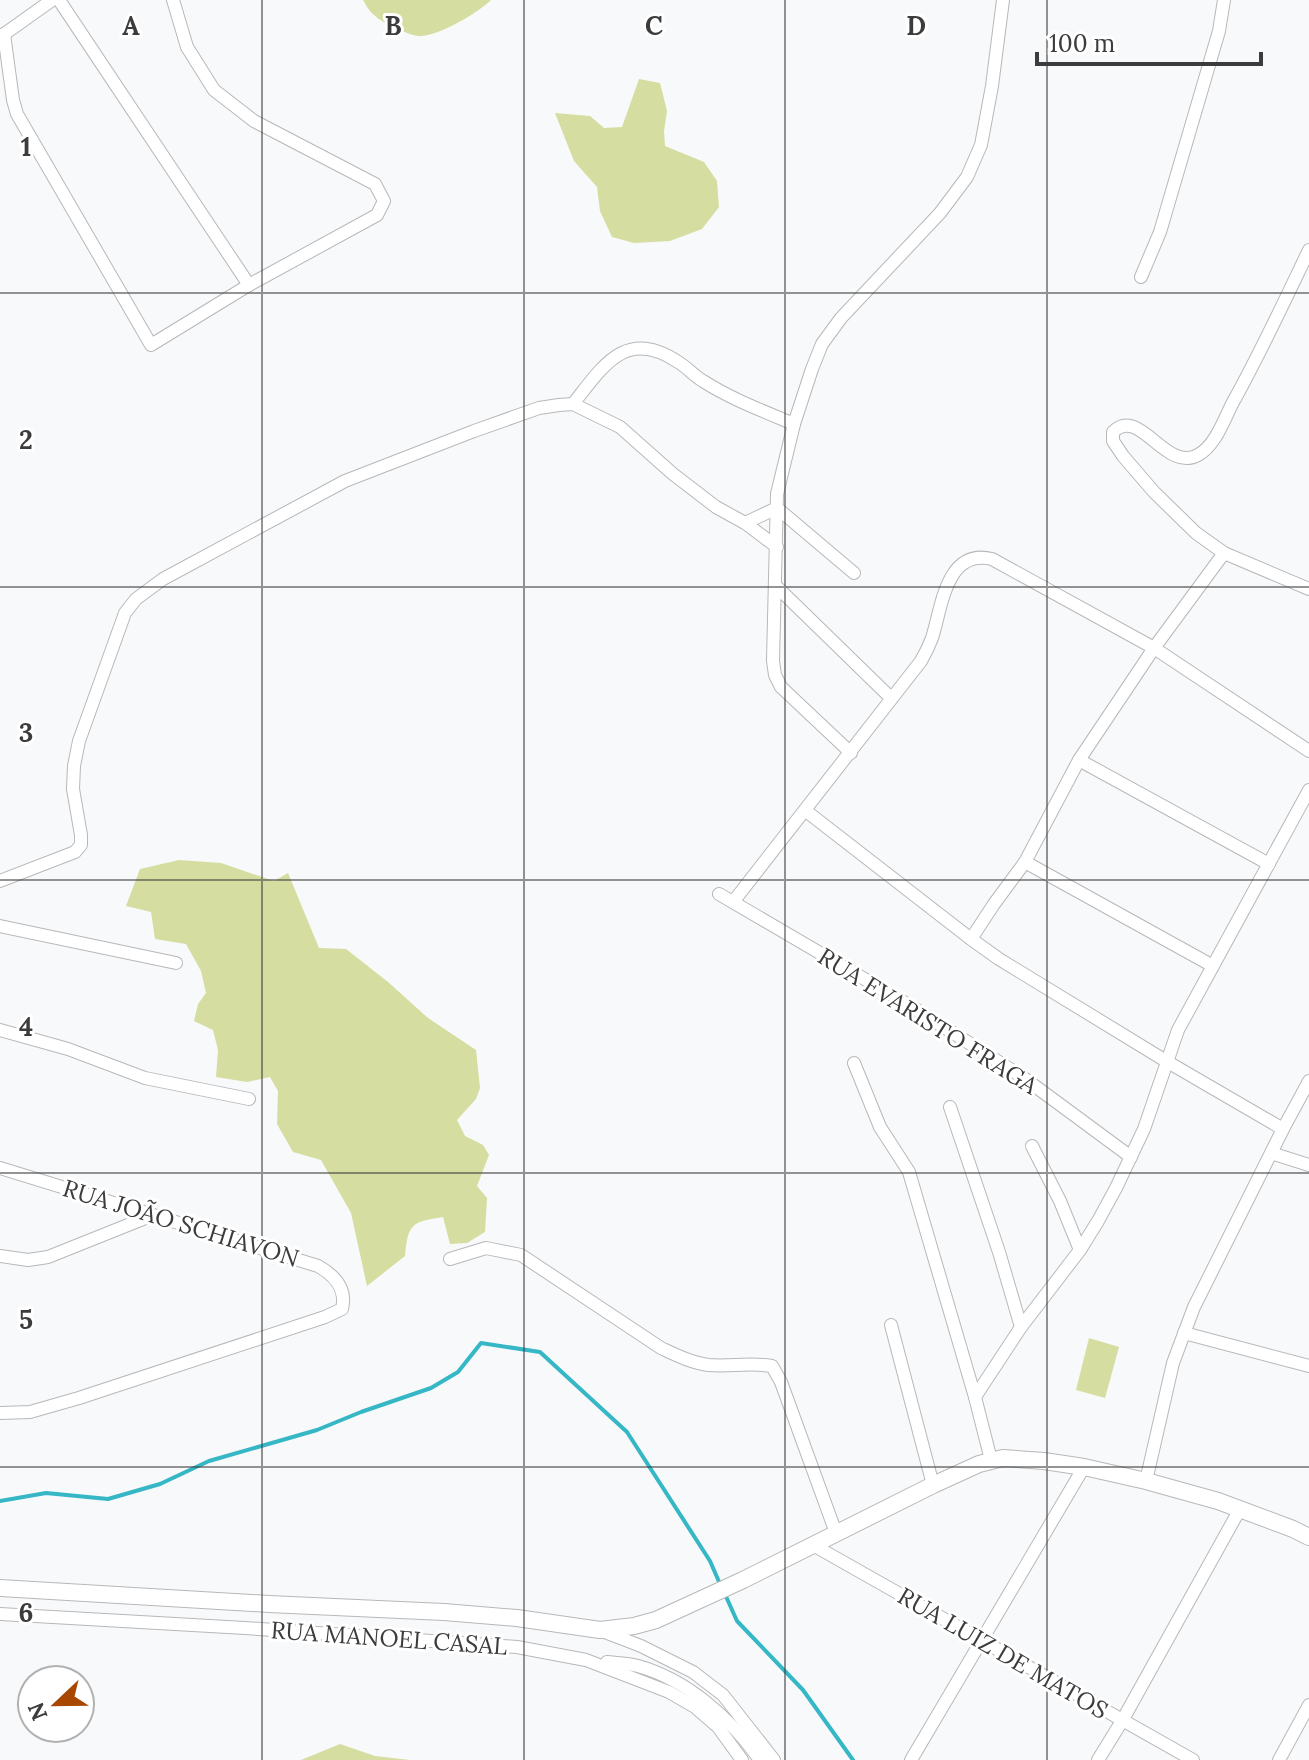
<svg xmlns="http://www.w3.org/2000/svg" width="1309" height="1760" font-family="Lora,serif">
<style>
.green{fill:#d5dda0}
.lines{fill:none;stroke-linecap:round;stroke-linejoin:round}
.stream{stroke:#35b7c5;stroke-width:4}
.minor-casing{stroke:#b7b8ba;stroke-width:14}
.tertiary-casing{stroke:#b7b8ba;stroke-width:18}
.minor{stroke:#fff;stroke-width:12}
.tertiary{stroke:#fff;stroke-width:16}
.grid{fill:none;stroke:#3c3c3d;stroke-width:2;stroke-opacity:0.55}
.labels{text-anchor:middle;dominant-baseline:central;stroke-width:6;stroke-linejoin:round;paint-order:stroke}
.street-label{font-size:24px;fill:#3c3c3d;stroke:#fff}
.grid-label{font-size:26px;text-anchor:middle;font-weight:bold;fill:#3c3c3d;stroke:#fff;stroke-width:6;stroke-linejoin:round;paint-order:stroke}
</style>
<rect width="100%" height="100%" fill="#f8f9fb"/>
<g class="green">
<path d="M363,0H491C478,13 437,37 419,36C408,35 382,23 374,15C369,11 366,5 363,0Z"/>
<path d="M639,79L660,83L667,111L664,131L665,146L704,162L717,181L719,207L702,229L670,241L634,243L612,237L600,211L597,187L574,161L555,113L590,116L604,128L622,127Z"/>
<path d="M179,860L221,863L274,881L288,873L319,948L346,949L388,982L428,1018L476,1050L480,1088L476,1099L457,1120L465,1136L483,1145L489,1155L477,1186L487,1198L485,1232L467,1243L450,1244L443,1217C411,1222 408,1224 405,1256L367,1286L351,1213L321,1160L293,1152L277,1124L278,1091L270,1077L247,1082L216,1077L218,1050L213,1030L194,1021L198,1004L206,993L201,971L186,944L155,939L151,912L126,906L140,869Z"/>
<path d="M1089,1338L1119,1347L1105,1398L1076,1390Z"/>
<path d="M340,1744L375,1756L410,1760H301Z"/>
</g>
<g class="lines">
<g class="stream">
<path d="M0,1501L46,1493L108,1499L160,1484L209,1461L317,1430L361,1412L431,1388L458,1372L481,1343L540,1352L627,1432L710,1561L720,1584"/>
<path d="M724,1592L737,1621L803,1690L853,1760"/>
</g>
<defs>
<g id="minor">
<path d="M59,0L249,285"/>
<path d="M4,34L13,100L17,114L151,345L249,285L377,215L384,201L375,184L254,121L214,90L187,47L173,0"/>
<path d="M0,37L52,0"/>
<path d="M1309,250C1284,302 1260,354 1232,404C1224,420 1215,446 1198,455C1165,473 1140,405 1113,432V441L1123,456L1154,492L1196,533L1224,553L1309,589"/>
<path d="M1141,277L1160,232L1219,31L1224,0"/>
<path d="M573,404C603,366 626,327 678,362C687,367 694,376 703,381C731,399 763,411 794,424"/>
<path d="M745,523L777,508L854,573"/>
<path d="M776,586L891,698"/>
<path d="M851,753L781,687L775,675L773,661L777,494L794,424L812,369L822,344L841,318L940,213L967,177L981,145L992,86L1003,0"/>
<path d="M1079,760L1269,864"/>
<path d="M806,811L971,939L999,959L1166,1061L1283,1129"/>
<path d="M1025,862L1213,966"/>
<path d="M0,881L75,852L81,845V835L73,789L74,766L79,741L125,613L136,599L163,579L345,481L474,431L539,408L559,405L573,404L620,427L673,474L716,507L745,523L777,547"/>
<path d="M719,894L914,1008L1024,1078L1131,1157"/>
<path d="M733,902L921,661C925,654 929,646 932,638C942,607 946,548 992,559L1154,648L1309,751"/>
<path d="M0,926L176,963"/>
<path d="M971,939L994,904L1025,862L1079,760L1154,648L1224,553"/>
<path d="M0,1030L68,1049L145,1078L249,1099"/>
<path d="M854,1063L880,1127L909,1172L975,1397L991,1460"/>
<path d="M950,1107L999,1252L1021,1327"/>
<path d="M1032,1146L1060,1201L1080,1250"/>
<path d="M1271,1153L1309,1165"/>
<path d="M0,1168L318,1266C334,1275 347,1288 342,1309L325,1317L79,1398L30,1412L0,1413"/>
<path d="M0,1256L28,1260L48,1257L153,1215"/>
<path d="M450,1259L486,1248L521,1255L661,1348C676,1355 692,1363 709,1365C730,1367 749,1362 772,1366L781,1382L836,1533"/>
<path d="M891,1325L933,1485"/>
<path d="M1184,1333L1309,1366"/>
<path d="M975,1397L1021,1327L1080,1250L1098,1221L1116,1188L1144,1129L1178,1030L1309,790"/>
<path d="M1146,1481L1173,1363L1194,1307L1283,1129L1309,1081"/>
<path d="M813,1545L1193,1760"/>
<path d="M0,1614L245,1628L517,1647L586,1660L669,1692L695,1707L718,1727L742,1760"/>
<path d="M602,1631L641,1646L693,1672L723,1695L774,1760"/>
<path d="M607,1662C617,1663 628,1663 638,1666C688,1680 731,1719 760,1760"/>
<path d="M911,1760L1084,1467"/>
<path d="M1098,1760L1122,1721L1240,1509"/>
<path d="M1279,1760L1309,1705"/>
</g>
<path id="tertiary" d="M0,1588L269,1604L444,1612L517,1618L600,1630L634,1626L656,1620L743,1580L933,1485L979,1464L1003,1458L1044,1461L1084,1467L1146,1481L1218,1501L1293,1529L1309,1537"/>
</defs>
<use href="#minor" class="minor-casing"/>
<use href="#tertiary" class="tertiary-casing"/>
<use href="#minor" class="minor"/>
<use href="#tertiary" class="tertiary"/>
</g>
<path class="grid" d="M262,0V1760M524,0V1760M785,0V1760M1047,0V1760M0,293H1309M0,587H1309M0,880H1309M0,1173H1309M0,1467H1309"/>
<g class="labels">
<g class="street-label">
<text transform="translate(928 1021) rotate(32)">RUA EVARISTO FRAGA</text>
<text transform="translate(181 1223) rotate(17)">RUA JOÃO SCHIAVON</text>
<text transform="translate(389 1638) rotate(4)">RUA MANOEL CASAL</text>
<text transform="translate(1003 1653) rotate(30)">RUA LUIZ DE MATOS</text>
</g>
</g>
<g class="grid-label">
<text x="131" y="35">A</text>
<text x="393" y="35">B</text>
<text x="654" y="35">C</text>
<text x="916" y="35">D</text>
<text x="26" y="156">1</text>
<text x="26" y="449">2</text>
<text x="26" y="742">3</text>
<text x="26" y="1036">4</text>
<text x="26" y="1329">5</text>
<text x="26" y="1622">6</text>
</g>
<g transform="translate(56 1704) rotate(248)"><circle r="38" fill="#ffffff" stroke="#b1b1b1" stroke-width="2"/>
<path d="M0-6L14 30L0 20L-14 30Z" fill="#a84800"/>
<text y="-12" font-size="22" font-weight="bold" text-anchor="middle" fill="#3c3c3d">N</text>
</g>
<path d="M1037 52v12h224v-12" fill="none" stroke="#3c3c3d" stroke-width="4"/>
<text x="1049" y="52" font-size="24" fill="#3c3c3d" stroke="#ffffff" stroke-width="6" paint-order="stroke">100 m</text>
</svg>
